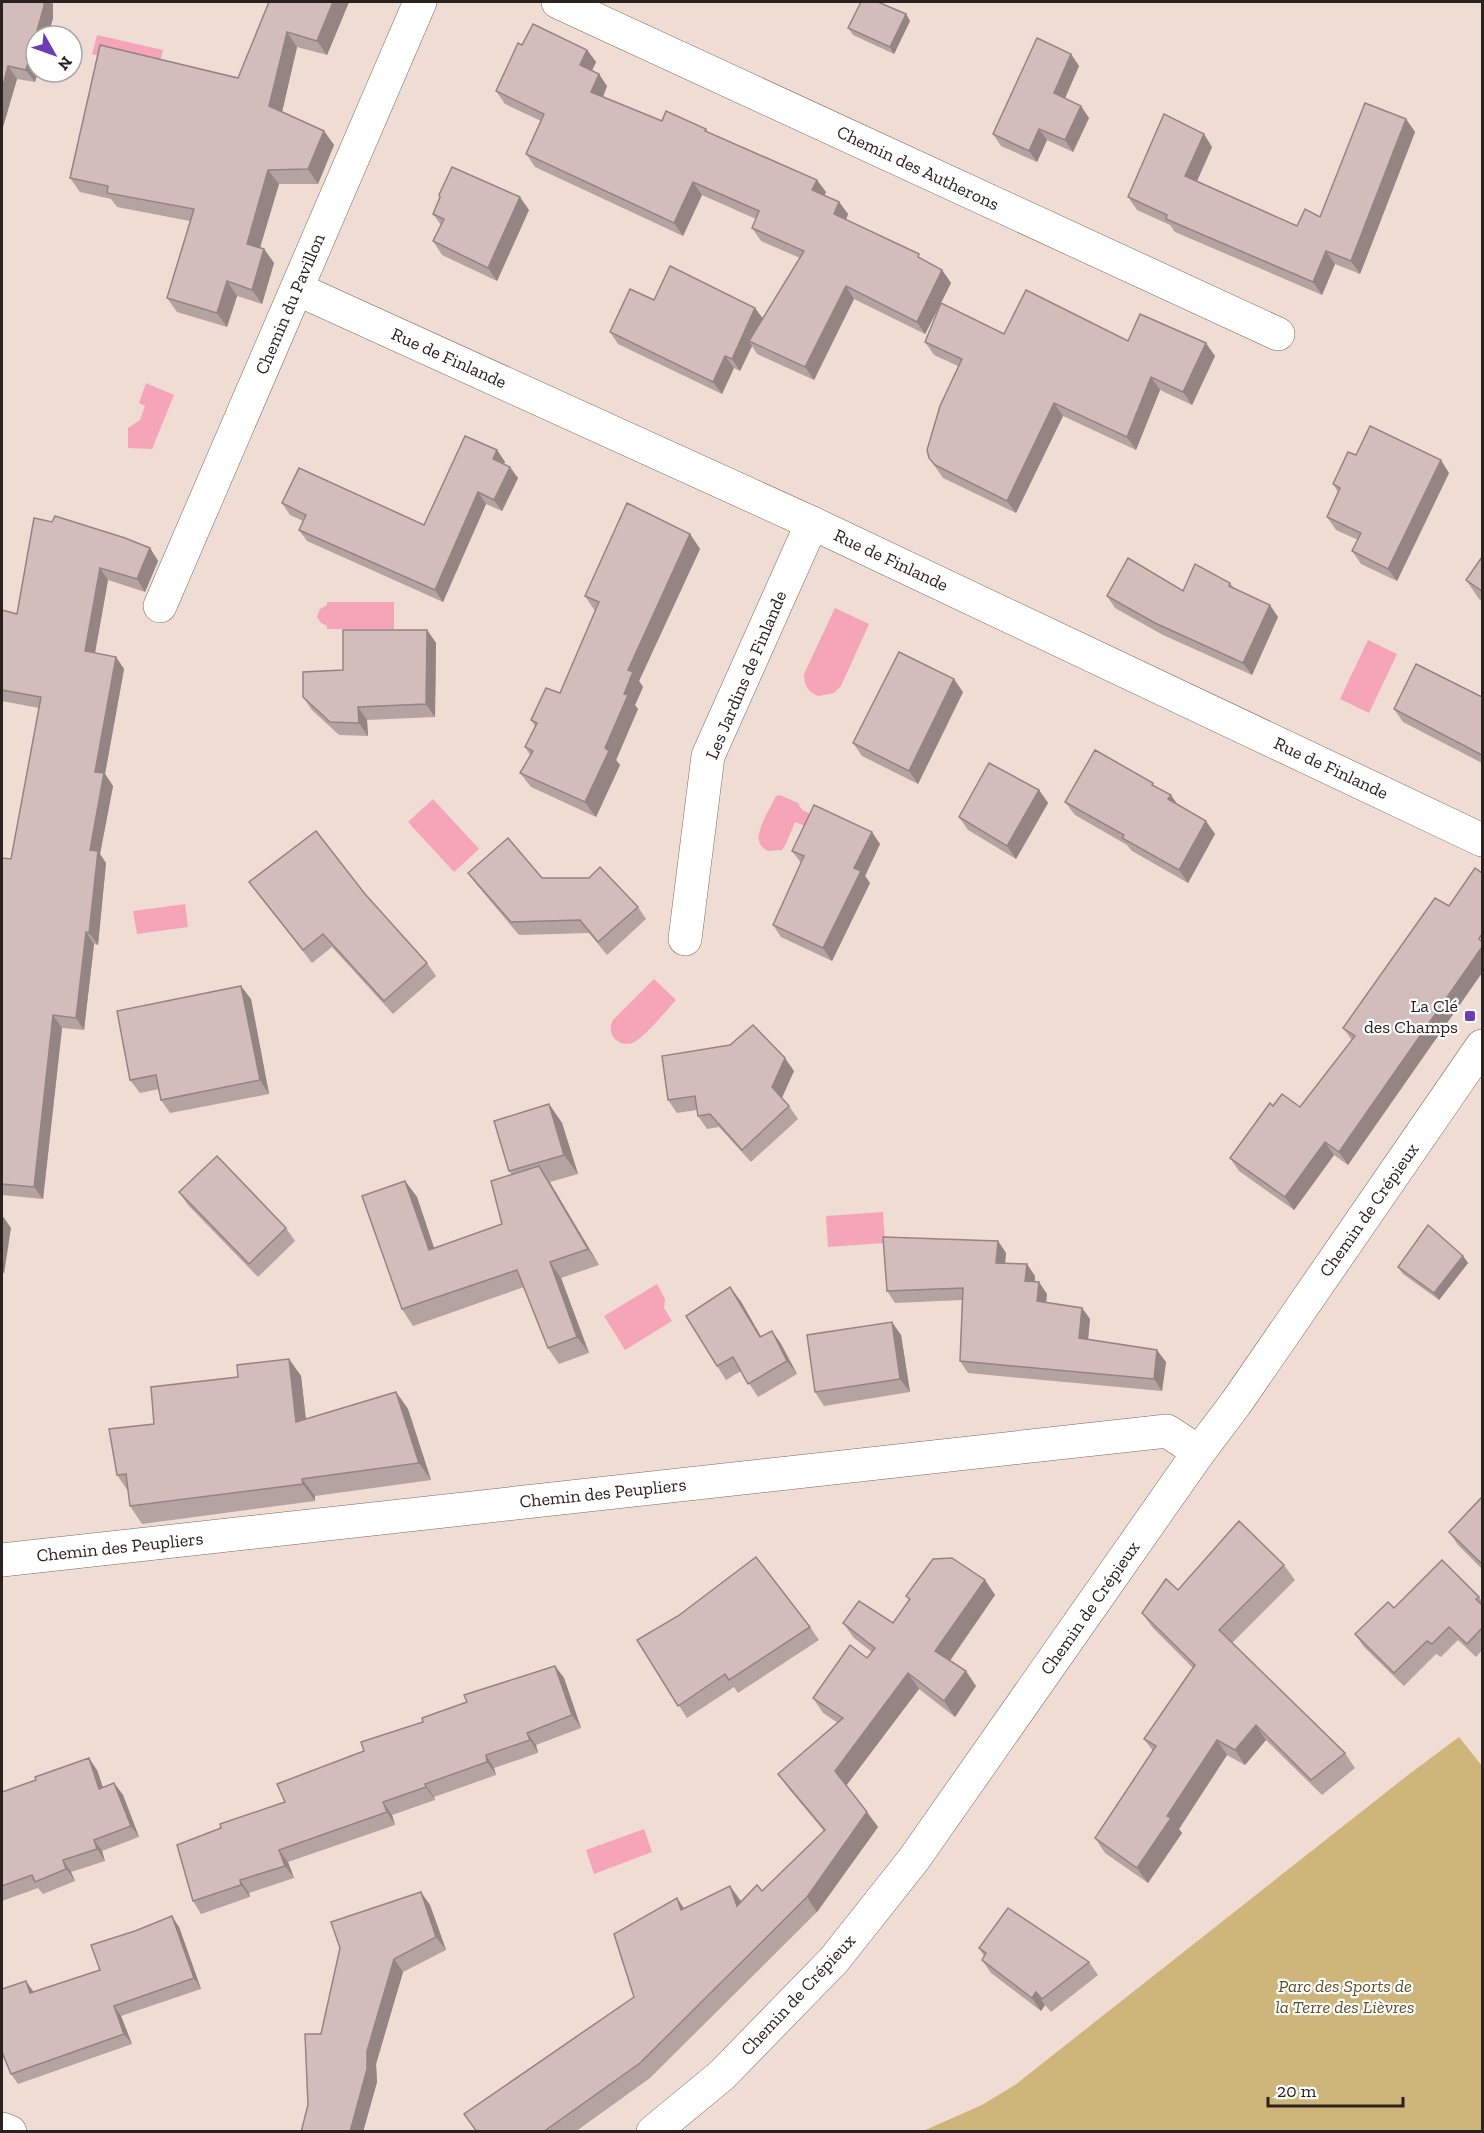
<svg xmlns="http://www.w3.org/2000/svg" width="1484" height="2133" font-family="'Zilla Slab',serif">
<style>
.green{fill:#ceb579}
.water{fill:#f6a5b9}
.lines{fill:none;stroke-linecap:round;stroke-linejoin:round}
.street-casing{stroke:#7b6a62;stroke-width:34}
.secondary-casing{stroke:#7b6a62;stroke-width:34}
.street{stroke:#fff;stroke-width:33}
.secondary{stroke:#fff;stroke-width:33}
.wall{fill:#b5a3a1}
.shaded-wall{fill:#948483}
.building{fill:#d3bdbb;stroke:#948483;stroke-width:1.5}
.poi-dot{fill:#6d3bb3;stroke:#fff;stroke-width:2}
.labels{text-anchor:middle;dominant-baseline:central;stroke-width:4.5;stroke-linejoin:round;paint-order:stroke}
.street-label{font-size:18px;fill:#29221e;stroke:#fff}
.poi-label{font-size:18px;fill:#29221e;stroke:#fff;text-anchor:end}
.park-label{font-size:18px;font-style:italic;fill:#605027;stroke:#fff}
</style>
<rect width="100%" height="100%" fill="#efdcd3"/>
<path class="green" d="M1459,1737L1482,1766V2131H923L982,2105L1015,2085L1408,1775Z"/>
<g class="water">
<path d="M97,35L163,50L158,70L92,54Z"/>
<path d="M146,383L174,395L152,449L128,448V428L140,420L145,406L139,403Z"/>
<path d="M327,602H394V629H327V626L321,623L317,617L320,609L327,605Z"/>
<path d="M835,608L869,624L841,686L834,693L818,696C808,692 804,685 804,674Z"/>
<path d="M1368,640L1397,654L1369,713L1340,699Z"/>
<path d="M780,795L798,803L802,810L809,813L805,826L795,822L786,844L782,850L768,851C764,849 760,846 759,841C756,831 771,806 776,796Z"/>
<path d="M433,799L479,849L454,872L408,822Z"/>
<path d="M185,904L188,927L137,934L133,911Z"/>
<path d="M654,979L676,1000C664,1013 649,1032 636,1041C629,1046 619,1044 614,1038C610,1033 610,1026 613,1020Z"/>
<path d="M883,1212L885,1243L828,1247L826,1216Z"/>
<path d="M657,1284L665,1299L664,1308L672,1321L625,1350L604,1316Z"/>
<path d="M644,1829L652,1852L594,1874L586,1850Z"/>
</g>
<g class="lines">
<defs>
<g id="street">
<path d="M558,2L1278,334"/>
<path d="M297,289L812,523L1482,840"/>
<path d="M160,606L420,2"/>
<path d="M685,939L708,756L812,523"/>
<path d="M2,1560L1167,1431L1199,1452"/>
<path d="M2,2129L10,2132"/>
</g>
<path id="secondary" d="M653,2132L722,2075L834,1960L914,1859L1199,1452L1236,1403L1482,1046"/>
</defs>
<use href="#street" class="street-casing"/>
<use href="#secondary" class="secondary-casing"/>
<use href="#street" class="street"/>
<use href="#secondary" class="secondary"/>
</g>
<g class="wall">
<path d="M2,2H51L53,4V18L48,36H36V72H38L35,82L17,79L3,127H2Z"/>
<path d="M267,2H349L327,55L297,47L282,112L324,131L334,145L318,184H279L260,247L264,249L274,263L262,304L237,296L227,327L177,312L167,298L190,221L117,207L111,199L80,192L70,178L238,78L268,4Z"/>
<path d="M906,14L910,21L894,54L853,35L848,28Z"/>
<path d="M522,45L587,50L596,62L592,70L607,86L603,97L662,121L706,129L709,133L826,192L824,195L839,202L848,214L846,220L942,270L951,283L941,303L1004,334L1128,341L1215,356L1192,405L1160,390L1136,450L1063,416L1016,513L943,478L929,458L958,366L934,355L925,342L938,309L925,334L854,299L814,380L757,354L752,346L740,371L734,368L722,394L618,344L610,332L654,300L755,308L763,319L800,258L761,241L752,228L756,219L702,195L683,236L535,167L526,154L541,121L505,104L496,91Z"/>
<path d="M1071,54L1079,66L1065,98L1089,118L1073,152L1047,140L1037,162L1001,146L993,134Z"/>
<path d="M1406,119L1415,132L1360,274L1335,264L1322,295L1175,232L1170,225L1137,210L1128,197L1212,147L1197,181L1297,226L1320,217Z"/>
<path d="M439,195L529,210L497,281L442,255L433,241L441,225L433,214L440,197Z"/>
<path d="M497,450L505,462L504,464L518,478L502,511L486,504L443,602L307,541L299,530L303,521L290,515L282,503L424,525Z"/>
<path d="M1356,455L1449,473L1397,581L1361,564L1352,551L1358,540L1336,530L1327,517L1338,492L1333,484Z"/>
<path d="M34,518L150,548L158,561L145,592L108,580L95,653L116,657L124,669L105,774L113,786L100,854L106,863L98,945L94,944L84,1030L62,1028L43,1199L2,1195V858L11,859L39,708L2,701V610L17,614Z"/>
<path d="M690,534L700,549L639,681L643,687L635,705L638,709L616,760L620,765L596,817L531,787L520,773L530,755L525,747L535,726L531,720L560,693L595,611L585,596Z"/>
<path d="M1482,557V601L1479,599L1466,580Z"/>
<path d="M1230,583L1234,588L1278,617L1252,675L1163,635L1115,608L1107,596L1183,591Z"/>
<path d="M427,630L436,643L435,717L367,720L368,736L339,735L312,710L303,697L343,670Z"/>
<path d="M963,692L918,784L862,756L853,743Z"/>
<path d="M1482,697V763L1403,722L1394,709Z"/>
<path d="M1156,787L1215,834L1188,883L1132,851L1127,845L1075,815L1065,802Z"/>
<path d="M1039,790L1048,803L1016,859L968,830L959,817Z"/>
<path d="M880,844L865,876L870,883L832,961L781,937L773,925L801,863L792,851Z"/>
<path d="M468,873L542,878L638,907L646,919L607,955L589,933L519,935L477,885Z"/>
<path d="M249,882L365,894L427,963L436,976L393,1014L332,947L312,963Z"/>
<path d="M1435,898L1348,1165L1334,1155L1294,1210L1239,1171L1230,1158L1273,1106L1300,1107L1352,1040L1343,1028Z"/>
<path d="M251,999L269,1094L170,1113L161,1100L159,1089L140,1093L130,1080Z"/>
<path d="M794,1071L781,1098L789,1106L798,1119L751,1162L719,1127L707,1129L698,1116L697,1110L677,1113L668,1100Z"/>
<path d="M549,1104L562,1123L578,1174L550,1182L599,1265L561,1278L589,1353L559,1364L548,1348L524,1287L413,1326L402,1309L405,1181L417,1197L434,1248L502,1224L512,1175L509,1171Z"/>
<path d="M179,1192L286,1228L295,1241L258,1277L188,1205Z"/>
<path d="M998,1241L1006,1253L1005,1263L1035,1276V1282L1047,1294L1046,1303L1082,1308L1090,1319L1088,1340L1166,1362L1162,1391L968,1373L960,1361L962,1300L895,1303L887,1291Z"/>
<path d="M1463,1256L1468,1263L1439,1300L1403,1274L1398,1267Z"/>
<path d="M740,1300L761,1337L772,1331L781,1344L797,1374L758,1397L741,1371L726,1380L717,1366Z"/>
<path d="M901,1335L910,1392L824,1406L815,1392Z"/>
<path d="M289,1359L301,1376L306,1419L396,1392L408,1409L431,1480L315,1496V1501L142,1524L130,1506L128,1491L117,1475L238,1377Z"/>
<path d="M1482,1497V1569L1458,1545L1449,1532Z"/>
<path d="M1284,1565L1295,1580L1232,1643L1345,1753L1355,1768L1322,1795L1266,1740L1245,1765L1227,1755L1179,1829L1182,1833L1148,1883L1105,1853L1095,1838L1153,1751L1144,1739L1193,1668L1153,1628L1142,1613L1178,1590Z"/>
<path d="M985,1580L995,1595L950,1661L976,1686L955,1717L919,1689L846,1785L878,1827L817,1912L650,2078L575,2132H477L634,1997L684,1909L741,1902L762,1891L824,1831L789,1789L778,1774L838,1723L823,1713L813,1698L867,1658L872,1652L854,1638L843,1623H893L909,1600L906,1596Z"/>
<path d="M1479,1597L1482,1602V1650L1476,1657L1458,1640L1441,1657L1436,1654L1404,1686L1364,1647L1355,1634L1394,1608Z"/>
<path d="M810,1627L819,1640L738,1693L734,1687L687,1718L637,1640Z"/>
<path d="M555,1666L564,1678L581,1728L536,1745L538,1753L494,1768L496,1775L434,1797L435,1800L392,1815L395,1825L288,1862L294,1878L249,1893L250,1897L201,1914L193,1901L221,1828L285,1802L364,1751L423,1722L467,1702Z"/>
<path d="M97,1770L103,1787L114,1783L123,1795L139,1837L102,1851L105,1861L71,1872L75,1881L43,1894L38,1888L2,1901V1792Z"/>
<path d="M430,1905L446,1950L403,1972L376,2064L377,2082L363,2132H301L308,2105L321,2034Z"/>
<path d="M179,1927L201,1989L121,2016L132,2044L18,2084L11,2074L4,2058L2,2059V1989L34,1992L100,1970Z"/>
<path d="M979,1948L1089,1962L1098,1975L1051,2012L1045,2005L1041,2011L991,1973L982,1960L984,1956Z"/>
</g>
<g class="shaded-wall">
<path d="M44,2H51L53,4V18L48,36H36V72H38L35,82L26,70Z"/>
<path d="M333,2H349L327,55L317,41Z"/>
<path d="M906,14L910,21L894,54L890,47Z"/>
<path d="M287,32L297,47L280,121L269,106Z"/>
<path d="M587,50L596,62L589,77L580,65Z"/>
<path d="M1071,54L1079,66L1062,105L1054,93Z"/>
<path d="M8,66L17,79L3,127L2,124V90Z"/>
<path d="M599,74L607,86L600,104L591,92Z"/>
<path d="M1081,106L1089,118L1073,152L1065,140Z"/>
<path d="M1406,119L1415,132L1360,274L1351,261Z"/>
<path d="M1039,129L1047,140L1037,162L1029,151Z"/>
<path d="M324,131L334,145L318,184L308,169Z"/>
<path d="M1204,134L1212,147L1194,188L1185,176Z"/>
<path d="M268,170L279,184L257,258L247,244Z"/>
<path d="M817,180L826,192L821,202L812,190Z"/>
<path d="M693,182L702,195L683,236L674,223Z"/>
<path d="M520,197L529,210L497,281L488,268Z"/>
<path d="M839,202L848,214L843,227L834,214Z"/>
<path d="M264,249L274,263L262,304L252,290Z"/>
<path d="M1326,251L1335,264L1322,295L1313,282Z"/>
<path d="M942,270L951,283L925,334L917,322Z"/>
<path d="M227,281L237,296L227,327L217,313Z"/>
<path d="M846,286L854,299L814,380L805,367Z"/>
<path d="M755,308L764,320L749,341L752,346L740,371L732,359Z"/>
<path d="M1206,343L1215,356L1192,405L1183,392Z"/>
<path d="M725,356L734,368L722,394L713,382Z"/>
<path d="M1151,377L1160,390L1136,450L1127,437Z"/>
<path d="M1054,403L1063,416L1016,513L1007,501Z"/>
<path d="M497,450L505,462L501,470L493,459Z"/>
<path d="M1441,460L1449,473L1397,581L1388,569Z"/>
<path d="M510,467L518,478L502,511L494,500Z"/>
<path d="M478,492L486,504L443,602L435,590Z"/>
<path d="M690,534L700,549L639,681L643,687L635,705L638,709L616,760L620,765L596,817L585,802L624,694L628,670Z"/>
<path d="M150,548L158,561L145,592L137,579Z"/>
<path d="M100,568L108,580L93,664L85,651Z"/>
<path d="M1270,605L1278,617L1252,675L1243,663Z"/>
<path d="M427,630L436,643L435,717L426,704Z"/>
<path d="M116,657L124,669L105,774L113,786L100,854L106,863L98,945L89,933L90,850L95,772Z"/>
<path d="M954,679L963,692L918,784L909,771Z"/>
<path d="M358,707L367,720L368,736L359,723Z"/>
<path d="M1039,790L1048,803L1016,859L1007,846Z"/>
<path d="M1171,795L1180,808L1168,799Z"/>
<path d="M1206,821L1215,834L1188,883L1179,870Z"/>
<path d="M872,832L880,844L865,876L870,883L832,961L823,948L854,868Z"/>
<path d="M86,932L94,944L84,1030L76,1018Z"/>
<path d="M1482,947V973L1348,1165L1339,1152Z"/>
<path d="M241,986L251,999L269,1094L260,1080Z"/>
<path d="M53,1015L62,1028L43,1199L34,1187Z"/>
<path d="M785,1058L794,1071L781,1100L772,1087Z"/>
<path d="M549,1104L562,1123L578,1174L564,1155Z"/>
<path d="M1325,1142L1334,1155L1294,1210L1285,1197Z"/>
<path d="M539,1166L550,1183L599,1265L588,1249Z"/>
<path d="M405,1181L417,1197L440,1266L429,1250Z"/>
<path d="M2,1215L11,1228L4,1274L2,1270Z"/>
<path d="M998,1241L1006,1253L1004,1275L996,1263Z"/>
<path d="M1463,1256L1468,1263L1439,1300L1434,1293Z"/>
<path d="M550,1262L561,1278L589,1353L577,1337Z"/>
<path d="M1027,1264L1035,1276L1034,1292L1025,1281Z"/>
<path d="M1039,1282L1047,1294L1045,1313L1037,1301Z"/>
<path d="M730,1287L740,1300L769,1350L760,1337Z"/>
<path d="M1082,1308L1090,1319L1087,1350L1079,1338Z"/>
<path d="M892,1322L901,1335L910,1392L900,1379Z"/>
<path d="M772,1331L781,1344L797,1374L787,1361Z"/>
<path d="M1157,1350L1166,1362L1162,1391L1154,1379Z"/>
<path d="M289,1359L301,1376L308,1440L296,1422Z"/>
<path d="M396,1392L408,1409L431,1480L419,1463Z"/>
<path d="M302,1479L315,1496V1501L303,1484Z"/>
<path d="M985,1580L995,1595L946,1666L935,1651Z"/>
<path d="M555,1666L564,1678L581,1728L572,1715Z"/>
<path d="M966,1671L976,1686L955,1717L944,1701Z"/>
<path d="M908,1673L919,1689L846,1786L835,1771Z"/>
<path d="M1256,1725L1266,1740L1245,1765L1235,1750Z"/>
<path d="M527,1733L536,1745L538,1753L530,1740Z"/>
<path d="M1217,1740L1227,1755L1179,1829L1182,1833L1148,1883L1137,1868L1167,1816Z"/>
<path d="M486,1755L494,1768L496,1775L487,1762Z"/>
<path d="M89,1758L97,1770L107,1800L99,1789Z"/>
<path d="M114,1783L123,1795L139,1837L131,1826Z"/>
<path d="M425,1784L434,1797L435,1800L426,1787Z"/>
<path d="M383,1802L392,1815L395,1825L387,1812Z"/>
<path d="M867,1812L878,1827L817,1912L807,1897Z"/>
<path d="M94,1840L102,1851L105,1861L97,1849Z"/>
<path d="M279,1850L288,1862L294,1878L285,1866Z"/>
<path d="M63,1860L71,1872L75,1881L66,1869Z"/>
<path d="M240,1880L249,1893L250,1897L241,1885Z"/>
<path d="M730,1886L741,1901L748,1921L737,1906Z"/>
<path d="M421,1892L430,1905L446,1950L436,1937Z"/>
<path d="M677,1898L688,1914L681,1910Z"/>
<path d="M172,1916L179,1927L201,1989L194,1978Z"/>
<path d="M394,1959L403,1972L376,2064L377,2082L363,2132H350L367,2051Z"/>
<path d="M26,1981L33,1991L37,2003L30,1993Z"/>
<path d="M1036,1992L1045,2005L1041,2011L1032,1998Z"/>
<path d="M114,2006L121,2016L132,2044L124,2034Z"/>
</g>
<g class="building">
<path d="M2,2H44V6L26,70L8,66L2,90Z"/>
<path d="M269,2H333L317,41L287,32L269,106L324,131L308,169L268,170L247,244L264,249L252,290L227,281L217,313L167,298L194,209L107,193L108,186L70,178L100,45L238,78Z"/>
<path d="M861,2H878L906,14L890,47L848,28Z"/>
<path d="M533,24L587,50L580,65L599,74L591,92L662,121L666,111L706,129L705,131L817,180L812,190L839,202L834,214L919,254L918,257L942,270L917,322L846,286L805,367L749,341L804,251L752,228L759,211L693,182L674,223L526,154L544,114L496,91L518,43L522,45Z"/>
<path d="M1037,38L1071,54L1054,93L1081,106L1065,140L1039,129L1029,151L993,134Z"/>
<path d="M1365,103L1406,119L1351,261L1326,251L1313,282L1166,219L1167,215L1128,197L1164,114L1204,134L1185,176L1297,226L1305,209L1320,217Z"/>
<path d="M452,167L520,197L488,268L433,241L444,219L433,214L440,197L439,195Z"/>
<path d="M670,266L755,308L732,359L725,356L713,382L610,332L630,289L654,300Z"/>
<path d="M1026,290L1128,341L1140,314L1206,343L1183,392L1151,377L1127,437L1054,403L1007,501L935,465L929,458L927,450L940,406L962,359L925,342L941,303L1004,334Z"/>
<path d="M1370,426L1441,460L1388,569L1352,551L1361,533L1327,517L1340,488L1333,484L1348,452L1356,455Z"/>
<path d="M465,436L497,450L493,459L510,467L494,500L478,492L435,590L299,530L306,515L282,503L299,468L424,525Z"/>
<path d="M627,503L690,534L628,670L633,672L624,694L628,695L605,748L609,751L585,802L520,773L533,751L525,747L537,723L531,720L546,688L560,693L599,602L585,596Z"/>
<path d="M55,516L125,538L150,548L137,579L100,568L85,651L116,657L95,772L104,773L90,850L98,851L89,933L86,932L76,1018L53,1015L34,1187L2,1184V858L11,859L41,697L2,690V610L17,614L34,518L52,522Z"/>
<path d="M1482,557V591L1466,580Z"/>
<path d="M1128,558L1183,591L1195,564L1230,583L1229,586L1270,605L1243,663L1155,623L1107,596Z"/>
<path d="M343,630H427L426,704L358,707L359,723L330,722L303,697V672L343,670Z"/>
<path d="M899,652L954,679L909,771L853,743Z"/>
<path d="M1416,664L1482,697V755L1394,709Z"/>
<path d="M1095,750L1153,783L1152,785L1171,795L1168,799L1206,821L1179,870L1122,838L1124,835L1065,802Z"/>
<path d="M989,763L1039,790L1007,846L959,817Z"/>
<path d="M814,805L872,832L854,868L861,871L823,948L773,925L804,856L792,851Z"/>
<path d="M316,831L365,894L427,963L384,1001L323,934L303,950L249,882Z"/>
<path d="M508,838L542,878H589L600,867L638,907L598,942L580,920L511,922L468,873Z"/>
<path d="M1475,868L1482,873V934L1479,939L1482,942V947L1339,1152L1325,1142L1285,1197L1230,1158L1270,1103L1273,1106L1282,1094L1300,1107L1355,1036L1343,1028L1435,898L1449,906Z"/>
<path d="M241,986L260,1080L161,1100L156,1075L130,1080L117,1011Z"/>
<path d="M753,1025L785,1058L772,1087L789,1106L742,1150L710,1114L698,1116L695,1096L668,1100L662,1056L730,1045Z"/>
<path d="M549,1104L564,1155L509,1171L494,1121Z"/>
<path d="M217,1156L286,1228L249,1264L179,1192Z"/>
<path d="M539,1166L588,1249L550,1262L577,1337L548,1348L517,1270L402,1309L362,1196L405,1181L429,1250L502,1224L491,1181Z"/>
<path d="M1428,1225L1463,1256L1434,1293L1398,1267Z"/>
<path d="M883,1237L998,1241L996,1263L1027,1264L1025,1281L1039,1282L1037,1301L1082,1308L1079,1338L1157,1350L1154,1379L960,1361L963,1288L887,1291Z"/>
<path d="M730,1287L760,1337L772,1331L787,1361L748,1384L733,1357L717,1366L686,1316Z"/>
<path d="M892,1322L900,1379L815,1392L807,1335Z"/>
<path d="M289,1359L296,1422L396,1392L419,1463L302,1479L303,1484L130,1506L126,1474L117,1475L109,1429L154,1424L151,1387L238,1377L237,1365Z"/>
<path d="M1482,1497V1561L1481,1563L1449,1532Z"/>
<path d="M1239,1521L1284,1565L1219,1630L1345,1753L1311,1780L1256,1725L1235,1750L1217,1740L1167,1816L1171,1818L1137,1868L1095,1838L1156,1746L1144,1739L1195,1665L1142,1613L1166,1579L1178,1590Z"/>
<path d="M756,1557L810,1627L729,1680L725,1674L678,1706L637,1640L678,1616Z"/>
<path d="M952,1558L985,1580L935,1651L966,1671L944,1701L908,1673L835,1771L867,1812L807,1897L640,2063L543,2132H477L464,2114L634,1997L614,1934L677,1898L681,1910L730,1886L737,1906L757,1885L762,1891L825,1830L778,1774L843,1718L813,1698L850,1645L867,1658L875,1648L843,1623L859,1601L893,1623L910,1599L906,1596L933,1559Z"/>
<path d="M1442,1560L1479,1597L1476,1599L1482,1605V1628L1467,1644L1449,1627L1432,1644L1427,1641L1394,1673L1355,1634L1388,1602L1394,1608Z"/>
<path d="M555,1666L572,1715L527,1733L530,1740L486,1755L487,1762L425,1784L426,1787L383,1802L387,1812L279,1850L285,1866L240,1880L241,1885L193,1901L177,1845L221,1828L220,1824L285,1802L277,1784L364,1751L361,1742L423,1722L422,1718L467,1702L464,1695Z"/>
<path d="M89,1758L99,1789L114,1783L131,1826L94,1840L97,1849L63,1860L66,1869L35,1882L32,1875L2,1886V1792L36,1780L35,1777Z"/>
<path d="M421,1892L436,1937L394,1959L367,2051V2069L350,2132H301L308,2105L305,2034H321L340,1948L331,1922Z"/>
<path d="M1008,1908L1089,1962L1042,1999L1036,1992L1032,1998L982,1960L986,1953L979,1948Z"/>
<path d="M172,1916L194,1978L114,2006L124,2034L11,2074L2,2052V1989L26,1981L30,1993L100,1970L91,1945L135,1931Z"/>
</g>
<rect class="poi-dot" x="1464" y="1010" width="12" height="12" rx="3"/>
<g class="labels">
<g class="street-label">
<text transform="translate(918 168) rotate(25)">Chemin des Autherons</text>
<text transform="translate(290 304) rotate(-67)">Chemin du Pavillon</text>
<text transform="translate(449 358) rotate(24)">Rue de Finlande</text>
<text transform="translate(891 560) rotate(25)">Rue de Finlande</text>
<text transform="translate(746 675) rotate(-67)">Les Jardins de Finlande</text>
<text transform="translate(1331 768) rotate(25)">Rue de Finlande</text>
<text transform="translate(1369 1210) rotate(-55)">Chemin de Crépieux</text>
<text transform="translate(603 1493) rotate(-6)">Chemin des Peupliers</text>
<text transform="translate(120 1547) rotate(-6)">Chemin des Peupliers</text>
<text transform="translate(1090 1608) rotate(-55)">Chemin de Crépieux</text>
<text transform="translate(798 1995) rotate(-47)">Chemin de Crépieux</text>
</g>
<g class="poi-label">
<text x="1458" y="1006">La Clé<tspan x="1458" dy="21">des Champs</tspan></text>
</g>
<g class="park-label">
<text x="1345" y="1986">Parc des Sports de<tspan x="1345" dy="21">la Terre des Lièvres</tspan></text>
</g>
</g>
<rect width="1484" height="2133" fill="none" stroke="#29221e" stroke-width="6"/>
<g transform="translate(54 54) rotate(130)"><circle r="28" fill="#ffffff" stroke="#a9a7a5" stroke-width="1.5"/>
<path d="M0-4.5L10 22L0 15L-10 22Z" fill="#6d3bb3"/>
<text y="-9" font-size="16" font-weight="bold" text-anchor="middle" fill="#29221e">N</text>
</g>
<path d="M1268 2097v9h135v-9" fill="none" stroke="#29221e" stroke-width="3"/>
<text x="1277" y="2097" font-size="18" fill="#29221e" stroke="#ffffff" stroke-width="4.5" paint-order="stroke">20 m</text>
</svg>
